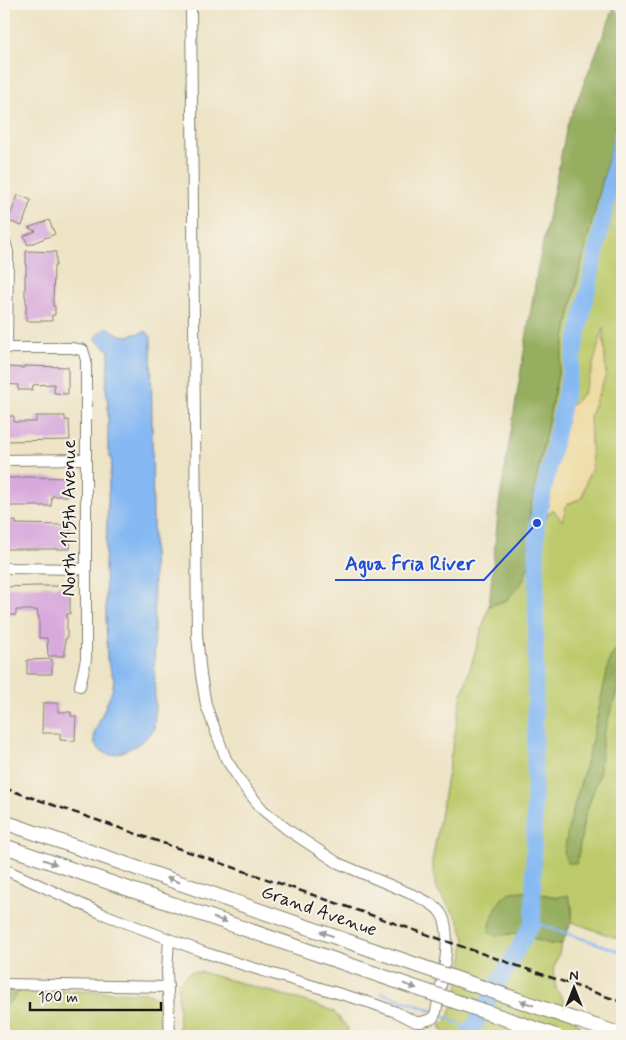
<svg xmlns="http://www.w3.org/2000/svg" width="626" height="1040" font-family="Mynerve,sans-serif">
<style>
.green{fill:#bdca6c;stroke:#6c7344;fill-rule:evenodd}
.forest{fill:#96ae60;stroke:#59653e}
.sand{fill:#eeda9e;stroke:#857b5d}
.water{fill:#86b9f3;stroke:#516a88}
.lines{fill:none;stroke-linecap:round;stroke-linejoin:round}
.stream{stroke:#86b9f3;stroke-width:2.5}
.river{stroke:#86b9f3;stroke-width:16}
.building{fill:#d7a8dc}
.minor-casing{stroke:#848070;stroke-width:12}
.highway-casing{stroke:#848070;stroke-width:16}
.minor{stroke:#fff;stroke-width:10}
.highway{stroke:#fff;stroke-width:14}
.rail{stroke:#1c1c1c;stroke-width:2.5;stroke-dasharray:8 4;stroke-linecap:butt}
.highway-bridge-casing{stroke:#848070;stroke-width:16;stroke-linecap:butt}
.highway-bridge{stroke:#fff;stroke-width:14}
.oneway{fill:#999}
.labels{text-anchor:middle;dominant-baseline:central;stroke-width:4;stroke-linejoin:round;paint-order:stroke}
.street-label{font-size:19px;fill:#1c1c1c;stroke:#f7f3e8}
.leader{fill:none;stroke:#1d4ed8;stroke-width:2}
.callout-dot{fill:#1d4ed8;stroke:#f7f3e8;stroke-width:2}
.callout-label{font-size:20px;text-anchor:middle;font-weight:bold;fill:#1d4ed8;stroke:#f7f3e8;stroke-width:4;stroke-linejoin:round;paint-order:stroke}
</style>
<rect width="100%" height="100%" fill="#f7f3e8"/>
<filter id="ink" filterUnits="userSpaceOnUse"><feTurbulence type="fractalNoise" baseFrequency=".02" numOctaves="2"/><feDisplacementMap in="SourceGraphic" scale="10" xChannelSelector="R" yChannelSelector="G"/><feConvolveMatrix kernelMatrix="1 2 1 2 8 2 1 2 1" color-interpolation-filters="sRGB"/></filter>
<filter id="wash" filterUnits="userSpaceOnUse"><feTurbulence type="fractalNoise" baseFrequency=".0096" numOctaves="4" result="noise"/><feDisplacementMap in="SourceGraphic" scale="20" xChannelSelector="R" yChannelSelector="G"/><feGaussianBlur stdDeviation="1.12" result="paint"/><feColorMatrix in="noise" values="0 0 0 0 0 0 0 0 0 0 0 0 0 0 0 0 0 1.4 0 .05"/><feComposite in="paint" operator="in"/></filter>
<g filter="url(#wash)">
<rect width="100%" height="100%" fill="#ede3c5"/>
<g class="green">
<path d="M622,112V643L618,647L568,829L577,862L584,819L599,775L603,736L622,674V940L572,922V906L558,897L521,891L497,936L516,933L550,944H562L553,971L556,988L581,1029L601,1036H485L484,1034L446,1036L440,1026L446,1021L457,997L463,959L465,939L458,919L436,888L432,862L461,698L489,606L507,600L530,561V511L576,285L618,120ZM603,330L606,375L590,415L592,468L587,479L582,498L548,513L535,516L547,455L552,423L583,394L591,373Z"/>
<path d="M190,972H201L298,999L333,1011L348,1028L347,1036H179L178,983Z"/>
<path d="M21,990L150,993L161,1001L163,1036H4V1008Z"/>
</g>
<g class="forest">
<path d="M614,8L622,17V112L618,120L576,285L530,511V561L523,581L507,600L489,606L499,504L538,267L567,126Z"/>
<path d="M622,643V674L603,736L599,775L584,819L577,863H567L564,853L568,829L590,749L610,658L618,647Z"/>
<path d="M521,891L558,897L568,895C576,918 571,923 562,944H550L516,933L496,936L489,932C491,919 497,899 509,893C512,891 518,892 521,891Z"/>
<path d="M4,990H21L4,1008Z"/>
</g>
<path class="sand" d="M603,328L606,375L590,415L592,468L587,479L582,498L567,504L562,521L554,510L548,513L547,519L535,516L547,455L552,423L583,394L591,373Z"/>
<path class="water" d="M108,328L120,335L127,336L144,332H147L151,337L155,713L154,730L144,740L133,747L117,754L109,755L100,750L95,744L94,734L112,691L114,680L107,659L105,565L109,481L112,462L108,451V406L106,388L109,354L108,349L97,341L96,337L104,329Z"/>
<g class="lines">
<g class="stream">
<path d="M533,922L622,952"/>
<path d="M382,993L433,1011"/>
<path d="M438,1013L471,1030"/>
</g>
<path class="river" d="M468,1036L533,922L537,523L622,133"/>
</g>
<g id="blocks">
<g class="building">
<path d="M18,195L31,200L22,226L8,221Z"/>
<path d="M49,220L55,234L28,245L24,236L36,231L28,228Z"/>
<path d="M26,251L56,252V266H54L53,306H55V315H52V321H26V297H25V275H26Z"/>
<path d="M24,366L68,367V394L54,393V384L33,385L32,390H18V385L4,384V369H8V367L24,368Z"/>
<path d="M4,416H14V422H36V416H65V420H69L70,440L4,441Z"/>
<path d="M24,477L70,478V496H52L51,506H11V507H4V478H24Z"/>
<path d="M4,521H16V524L70,525V549H5Z"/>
<path d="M37,586H67V591H70V614H67V639H65V656H48L47,638H39V616H38L37,610H16V615H4V587Z"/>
<path d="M52,659V674H27V660Z"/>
<path d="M43,703H58V712H71V716H76L75,741L60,740V733H42Z"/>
</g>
</g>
</g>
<g filter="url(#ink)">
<use href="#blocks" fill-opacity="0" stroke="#848070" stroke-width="1"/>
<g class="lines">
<defs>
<g id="minor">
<path d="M4,241H5L8,252L7,348"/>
<path d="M4,348H71L83,350L86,360V659L80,686"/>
<path d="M4,460L86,459"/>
<path d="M4,568L86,569"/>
<path d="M4,869L103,914L206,953L263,971L371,1003L396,1012L416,1022H421L428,1020L433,1018L436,1012C440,988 453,938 443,917C438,906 426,901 416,896L338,863L288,830L263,810L245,788L226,759L206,705L201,675L197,635L191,4"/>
<path d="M169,940L167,971L170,1036"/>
<path d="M4,984L168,987"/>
</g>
<g id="highway">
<path d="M4,822L373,950"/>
<path d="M4,846L364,970"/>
<path d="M573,1019L622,1035"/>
</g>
</defs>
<use href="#minor" class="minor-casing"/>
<use href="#highway" class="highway-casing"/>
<use href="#minor" class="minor"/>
<use href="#highway" class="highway"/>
<path class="rail" d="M4,788L622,1002"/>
<defs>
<g id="highway-bridge">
<path d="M373,950L573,1019"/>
<path d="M364,970L556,1036"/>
</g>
</defs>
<use href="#highway-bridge" class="highway-bridge-casing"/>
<use href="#highway-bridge" class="highway-bridge"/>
</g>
<defs><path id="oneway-solid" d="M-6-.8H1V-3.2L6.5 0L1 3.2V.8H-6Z" transform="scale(1.25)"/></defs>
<g class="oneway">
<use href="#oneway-solid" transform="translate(50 862) rotate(19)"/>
<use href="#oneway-solid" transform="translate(173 880) rotate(-161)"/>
<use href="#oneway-solid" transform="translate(220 920) rotate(19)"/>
<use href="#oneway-solid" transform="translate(327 934) rotate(-161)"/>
<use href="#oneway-solid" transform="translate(410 986) rotate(19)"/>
<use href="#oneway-solid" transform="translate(527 1003) rotate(-161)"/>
</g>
</g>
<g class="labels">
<g class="street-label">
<text transform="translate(69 518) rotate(-90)">North 115th Avenue</text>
<text transform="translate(319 911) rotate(19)">Grand Avenue</text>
</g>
</g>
<path class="leader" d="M537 523L484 580H335"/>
<circle class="callout-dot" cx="537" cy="523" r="5"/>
<g class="callout-label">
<text x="410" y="570">Agua Fria River</text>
</g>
<rect width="626" height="1040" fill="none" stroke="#f7f3e8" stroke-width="20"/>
<g transform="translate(574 988)" stroke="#f7f3e8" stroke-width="4" paint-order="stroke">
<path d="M0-4L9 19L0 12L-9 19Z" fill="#1c1c1c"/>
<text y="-8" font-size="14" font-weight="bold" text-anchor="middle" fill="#1c1c1c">N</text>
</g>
<path d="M30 1002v8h131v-8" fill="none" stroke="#1c1c1c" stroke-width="2.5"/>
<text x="38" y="1002" font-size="15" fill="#1c1c1c" stroke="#f7f3e8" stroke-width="4" paint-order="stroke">100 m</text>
</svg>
